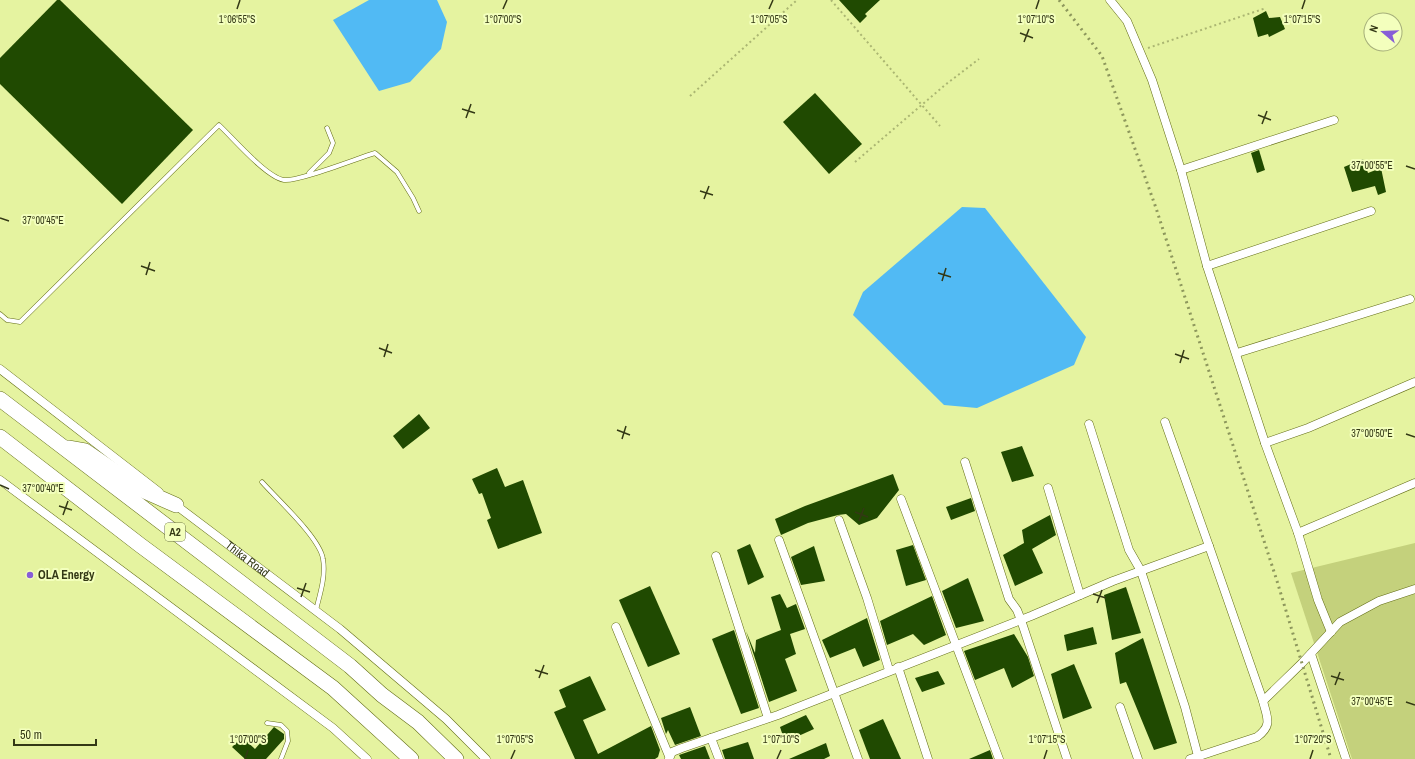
<svg xmlns="http://www.w3.org/2000/svg" width="1415" height="759" font-family="'Archivo Narrow',sans-serif">
<style>
.green{fill:#c4d17c}
.water{fill:#51baf4}
.building{fill:#204a01}
.lines{fill:none;stroke-linecap:round;stroke-linejoin:round}
.lane-casing{stroke:#636d16;stroke-width:5}
.street-casing{stroke:#636d16;stroke-width:9}
.highway-casing{stroke:#636d16;stroke-width:16}
.path{stroke:#abb672;stroke-width:2;stroke-dasharray:2 3;stroke-linecap:butt}
.lane{stroke:#fff;stroke-width:4}
.street{stroke:#fff;stroke-width:8}
.highway{stroke:#fff;stroke-width:15}
.rail{stroke:#8d975c;stroke-width:3;stroke-dasharray:2 4;stroke-linecap:butt}
.ticks{fill:none;stroke:#333815;stroke-width:1.5}
.poi-dot{fill:#875dd7;stroke:#f3ffbd;stroke-width:1.5}
.labels{text-anchor:middle;dominant-baseline:central;stroke-width:4;stroke-linejoin:round;paint-order:stroke}
.shield{fill:#f3ffbd;stroke:#6d7447;stroke-width:1}
.shield-label{font-size:11px;font-weight:bold;fill:#333815}
.street-label{font-size:12px;fill:#333815;stroke:#f3ffbd}
.poi-label{font-size:12px;font-weight:bold;fill:#333815;stroke:#f3ffbd;text-anchor:start}
.ticks-label{font-size:10px;text-anchor:middle;fill:#333815;stroke:#f3ffbd;stroke-width:4;stroke-linejoin:round;paint-order:stroke}
</style>
<rect width="100%" height="100%" fill="#e5f3a0"/>
<path class="green" d="M1415,543V759H1352L1291,573Z"/>
<g class="water">
<path d="M369,0H437L447,22L441,49L410,82L379,91L333,20Z"/>
<path d="M962,207L985,208L1086,337L1074,365L977,408L944,405L853,315L863,292Z"/>
</g>
<g class="building">
<path d="M57,0H60L193,130L122,204L0,84V58Z"/>
<path d="M839,0H880L865,14L867,16L860,23Z"/>
<path d="M1266,11L1269,18L1280,17L1285,29L1269,37L1268,34L1258,37L1253,18Z"/>
<path d="M815,93L862,144L829,174L783,122Z"/>
<path d="M1259,150L1265,170L1257,173L1251,153Z"/>
<path d="M1363,159L1368,173L1381,168L1386,192L1378,195L1375,186L1352,192L1344,167Z"/>
<path d="M419,414L430,428L403,449L393,436Z"/>
<path d="M1022,446L1034,476L1012,482L1001,452Z"/>
<path d="M497,468L505,487L523,480L542,533L498,549L487,520L491,518L482,493L479,494L472,479Z"/>
<path d="M893,474L899,490L877,518L859,525L846,514L838,515L808,523L781,535L775,519L805,506Z"/>
<path d="M971,498L975,511L951,520L946,507Z"/>
<path d="M1050,515L1056,535L1032,549L1043,573L1015,586L1003,555L1024,543L1022,530Z"/>
<path d="M750,544L764,577L748,585L737,550Z"/>
<path d="M913,545L926,580L906,586L896,550Z"/>
<path d="M814,546L825,581L801,585L791,557Z"/>
<path d="M968,578L984,621L956,628L942,591Z"/>
<path d="M650,586L680,654L648,667L619,600Z"/>
<path d="M1126,587L1141,633L1112,640L1104,595Z"/>
<path d="M780,594L787,608L796,604L805,629L790,634L796,654L785,659L797,691L769,702L746,631L755,653L756,640L781,630L771,597Z"/>
<path d="M932,596L946,635L924,645L913,634L887,645L880,621Z"/>
<path d="M867,618L880,660L863,667L855,648L830,658L822,640Z"/>
<path d="M1093,627L1097,644L1067,651L1064,635Z"/>
<path d="M734,630L759,708L741,714L712,639Z"/>
<path d="M1014,634L1028,657L1034,676L1012,688L1004,668L975,680L964,651Z"/>
<path d="M1143,638L1177,743L1154,750L1126,682L1120,684L1115,653Z"/>
<path d="M1074,664L1092,708L1063,719L1051,674Z"/>
<path d="M938,671L945,684L922,692L915,678Z"/>
<path d="M590,676L606,710L583,720L598,754L651,726L660,750L658,757L655,759H575L554,712L566,707L559,690Z"/>
<path d="M690,707L701,736L675,745L668,730L666,734L661,718Z"/>
<path d="M806,715L814,729L785,742L780,727Z"/>
<path d="M883,719L901,759H870L859,730Z"/>
<path d="M274,727L284,734V739L266,759H245L232,747L242,737L255,749Z"/>
<path d="M748,742L754,759H725L722,750Z"/>
<path d="M826,743L830,756L824,759H789Z"/>
<path d="M705,746L710,759H681L679,755Z"/>
<path d="M990,750L993,759H969Z"/>
</g>
<g class="lines">
<defs>
<g id="lane">
<path d="M309,173L329,153L333,143L327,128"/>
<path d="M0,314L7,320L20,322L219,125C233,138 266,177 284,180C298,182 358,158 375,153L397,172L413,198L419,211"/>
<path d="M262,482C277,499 320,538 323,559C326,576 320,594 316,610"/>
<path d="M267,723L281,725L287,731L288,741L281,759"/>
</g>
<g id="street">
<path d="M1110,0L1127,21L1152,80L1181,170L1207,266L1265,443L1298,533L1318,600L1331,632"/>
<path d="M1181,170L1334,120"/>
<path d="M1207,266L1371,211"/>
<path d="M1237,353L1410,299"/>
<path d="M0,369L159,492"/>
<path d="M1165,422L1209,546"/>
<path d="M1089,424L1129,550L1141,571L1185,707L1198,756"/>
<path d="M1265,443L1308,428L1415,382"/>
<path d="M965,462L1009,599L1017,610L1021,620L1067,759"/>
<path d="M0,480L333,728L367,759"/>
<path d="M1048,488L1080,595"/>
<path d="M901,499L999,759"/>
<path id="s1" d="M173,503L340,629L446,719L486,759"/>
<path d="M839,520L867,598L889,670"/>
<path d="M1298,533L1415,483"/>
<path d="M779,540L858,759"/>
<path d="M716,556L768,718"/>
<path d="M616,627L669,756"/>
<path d="M1311,654L1346,759"/>
<path d="M898,667L928,759"/>
<path d="M1263,701L1302,663L1340,622L1379,601L1415,589"/>
<path d="M1120,707L1138,759"/>
<path d="M711,738L719,759"/>
<path d="M669,759L672,752L682,748L778,715L1031,616L1113,581L1209,546L1263,701C1267,718 1273,725 1257,737L1190,759"/>
</g>
<g id="highway">
<path d="M0,399L350,666L382,695L418,722L456,759"/>
<path d="M0,437L140,545L333,688L411,759"/>
<path d="M68,448L85,451L142,490L176,505"/>
</g>
</defs>
<use href="#lane" class="lane-casing"/>
<use href="#street" class="street-casing"/>
<use href="#highway" class="highway-casing"/>
<g class="path">
<path d="M831,0L940,126"/>
<path d="M1148,48L1266,8"/>
<path d="M690,96L797,0"/>
<path d="M855,162L945,85L979,59"/>
</g>
<use href="#lane" class="lane"/>
<use href="#street" class="street"/>
<use href="#highway" class="highway"/>
<path class="rail" d="M1059,0L1102,56L1156,208L1277,581L1331,759"/>
</g>
<path class="ticks" d="M237,9L240,0M503,9L507,0M769,9L773,0M1036,9L1039,0M1302,9L1305,0M1020,33L1033,38M1024,42L1029,29M462,109L475,113M1258,115L1271,120M466,118L471,104M1262,124L1267,111M1406,166L1415,169M700,191L713,195M704,199L709,186M0,218L9,221M141,266L155,271M938,273L951,277M146,275L150,262M942,281L946,268M379,348L392,353M1175,354L1189,359M384,357L388,344M1180,363L1184,350M617,430L630,435M1406,434L1415,437M622,439L626,426M0,485L9,489M59,506L72,510M855,512L868,517M63,515L68,501M859,521L864,508M297,588L310,592M1093,594L1106,598M301,597L306,583M1097,603L1102,590M535,670L548,674M1331,676L1344,680M539,678L544,665M1335,685L1340,672M1406,702L1415,705M245,759L248,750M511,759L515,750M777,759L781,750M1044,759L1047,750M1310,759L1313,750"/>
<circle class="poi-dot" cx="30" cy="575" r="4"/>
<g class="labels">
<rect class="shield" x="165" y="523" width="20" height="18" rx="3"/>
<g class="shield-label">
<text x="175" y="532">A2</text>
</g>
<g class="street-label">
<text stroke="none"><textPath href="#s1" startOffset="93">Thika Road</textPath></text>
</g>
<g class="poi-label">
<text x="38" y="575">OLA Energy</text>
</g>
</g>
<g class="ticks-label">
<text x="237" y="23">1°06'55"S</text>
<text x="503" y="23">1°07'00"S</text>
<text x="769" y="23">1°07'05"S</text>
<text x="1036" y="23">1°07'10"S</text>
<text x="1302" y="23">1°07'15"S</text>
<text x="1372" y="169">37°00'55"E</text>
<text x="43" y="224">37°00'45"E</text>
<text x="1372" y="437">37°00'50"E</text>
<text x="43" y="492">37°00'40"E</text>
<text x="1372" y="705">37°00'45"E</text>
<text x="248" y="743">1°07'00"S</text>
<text x="515" y="743">1°07'05"S</text>
<text x="781" y="743">1°07'10"S</text>
<text x="1047" y="743">1°07'15"S</text>
<text x="1313" y="743">1°07'20"S</text>
</g>
<g transform="translate(1383 32) rotate(289)"><circle r="19" fill="#f3ffbd" stroke="#a6af7a"/>
<path d="M0-3L7 15L0 10L-7 15Z" fill="#875dd7"/>
<text y="-6" font-size="11" font-weight="bold" text-anchor="middle" fill="#333815">N</text>
</g>
<path d="M14 739v6h82v-6" fill="none" stroke="#333815" stroke-width="2"/>
<text x="20" y="739" font-size="12" fill="#333815" stroke="#f3ffbd" stroke-width="3" paint-order="stroke">50 m</text>
</svg>
